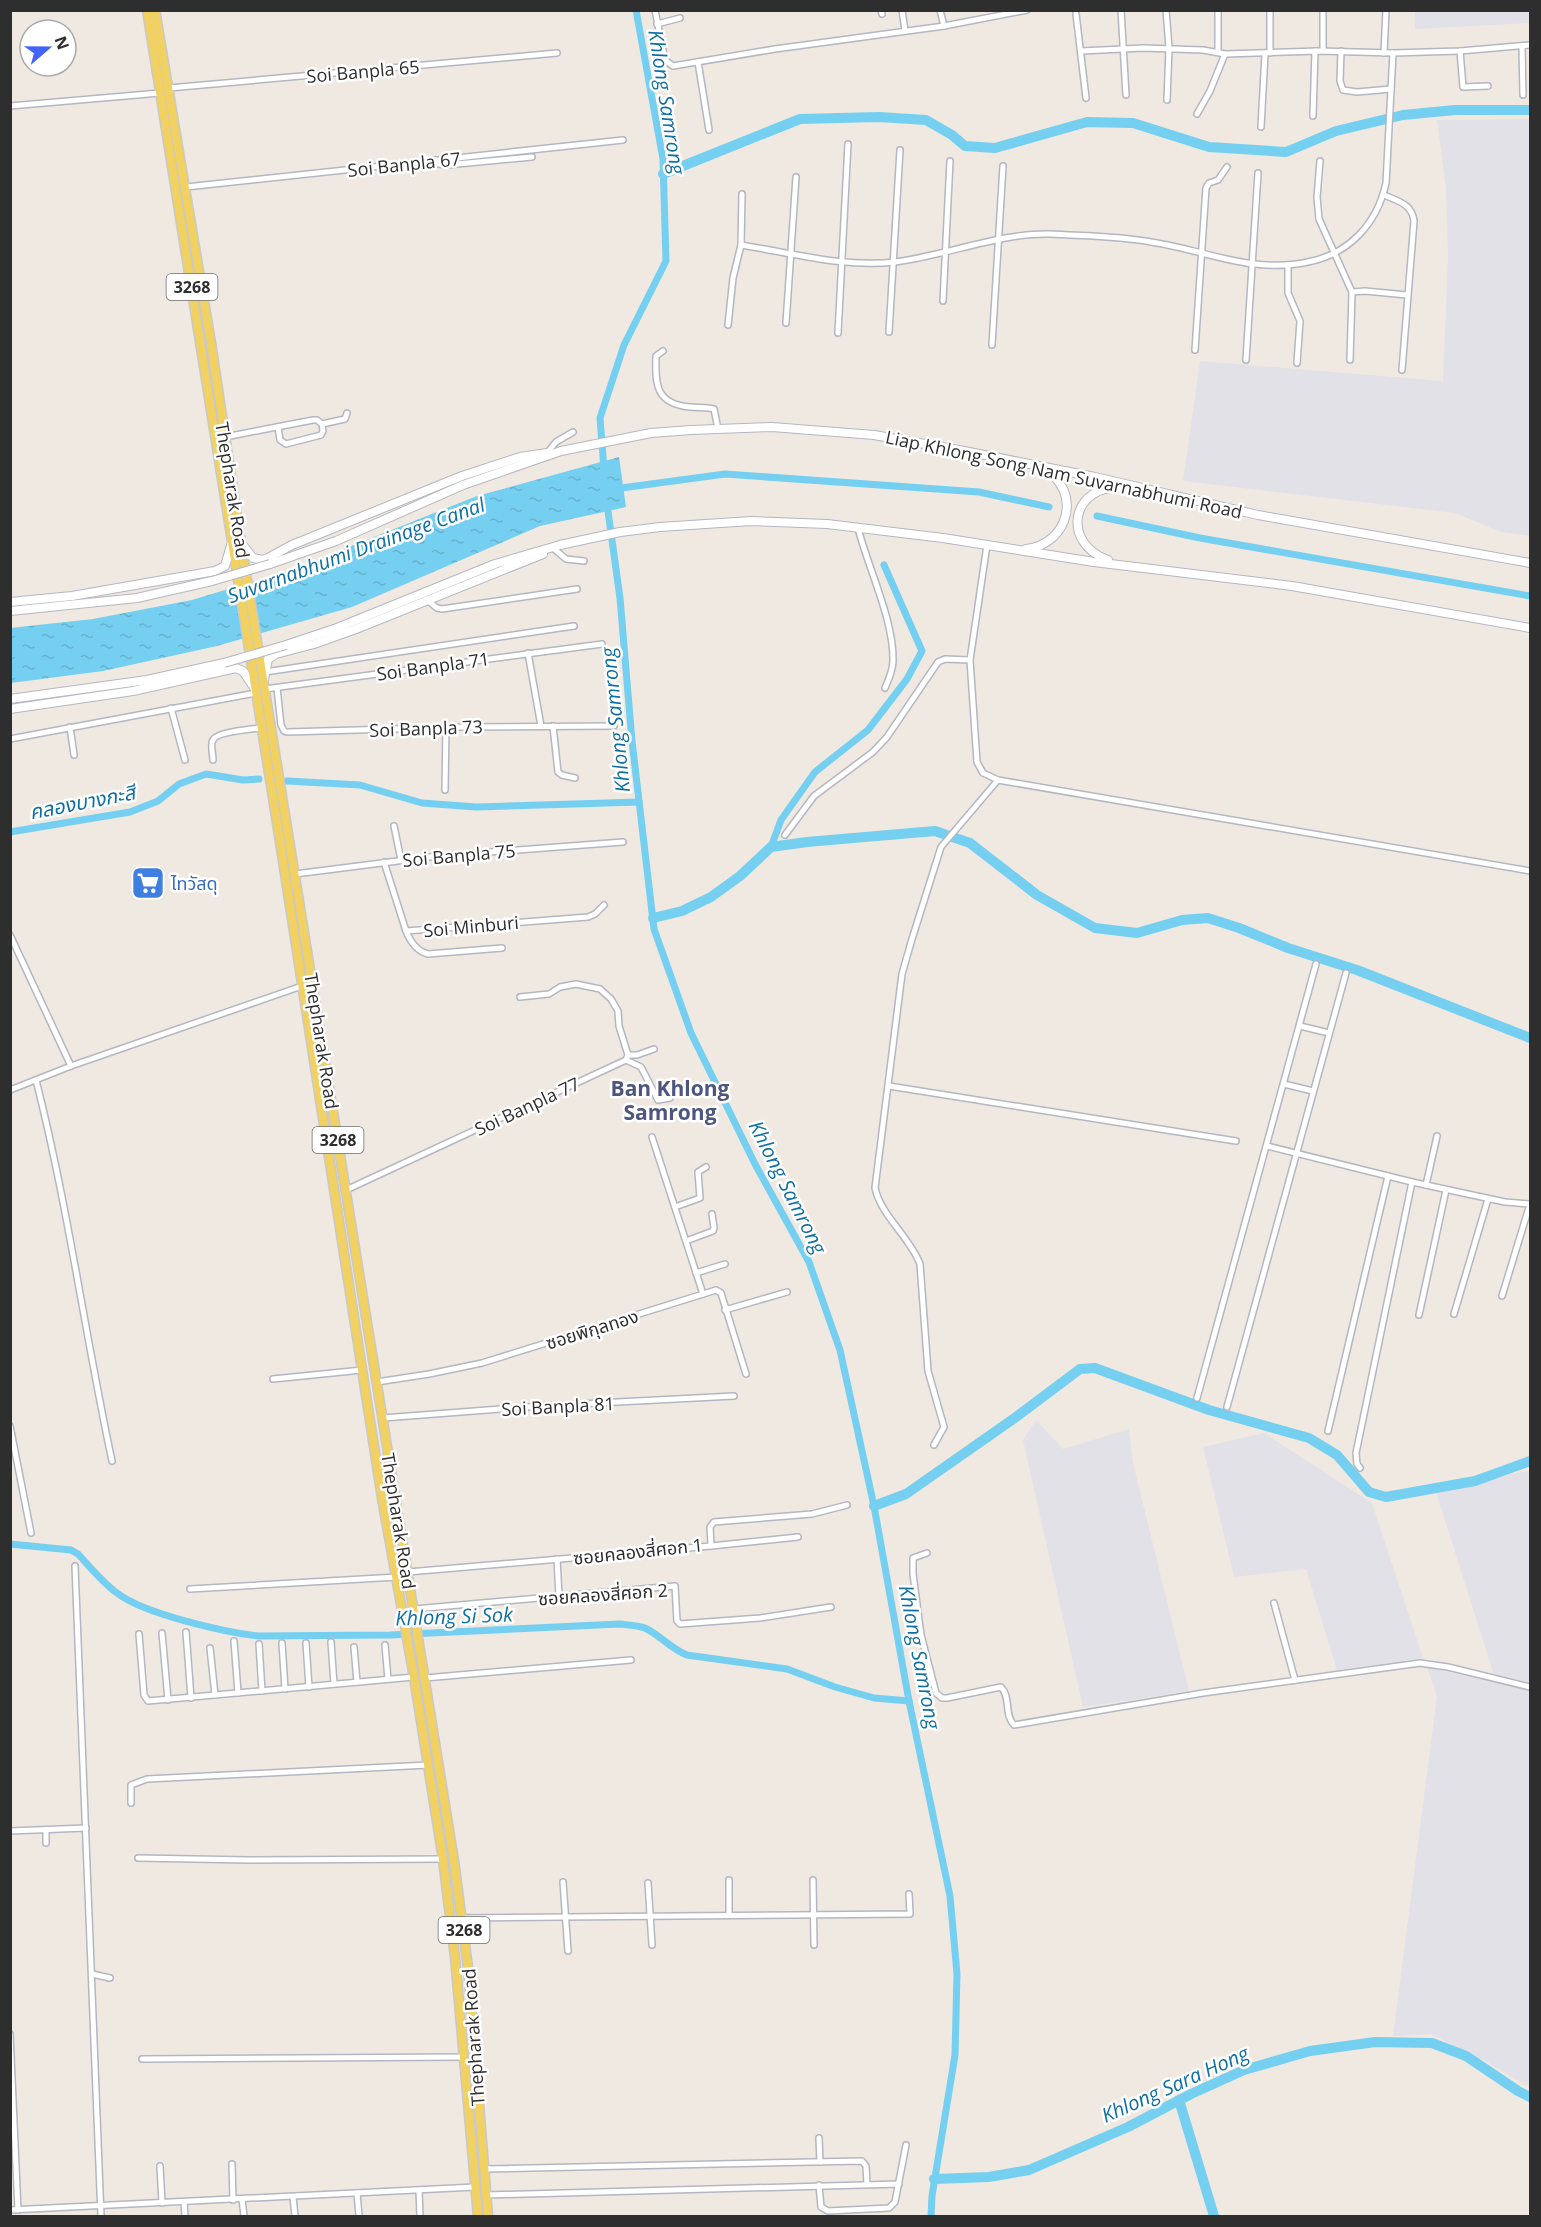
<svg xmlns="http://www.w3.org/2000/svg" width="1541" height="2227" font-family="'Open Sans','Noto Sans Thai',sans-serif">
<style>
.industrial{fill:#e3e1e8}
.water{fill:url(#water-ripples)}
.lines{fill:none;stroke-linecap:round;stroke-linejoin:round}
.canal{stroke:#75cff0;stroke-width:7}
.river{stroke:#75cff0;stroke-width:10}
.street-casing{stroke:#b4b7c1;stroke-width:8}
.secondary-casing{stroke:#b4b7c1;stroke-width:10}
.primary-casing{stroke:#c9c9c9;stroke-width:11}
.street{stroke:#fff;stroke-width:5}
.secondary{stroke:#fff;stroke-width:8}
.primary{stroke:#f2d163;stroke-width:8}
.secondary-bridge-casing{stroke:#b4b7c1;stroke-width:10;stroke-linecap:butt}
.secondary-bridge{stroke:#fff;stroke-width:8}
.labels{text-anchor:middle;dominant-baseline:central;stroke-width:5;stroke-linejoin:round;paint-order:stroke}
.shield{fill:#fff;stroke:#6d6d6d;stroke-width:1.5}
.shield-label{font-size:16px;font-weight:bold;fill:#2e2e2e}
.street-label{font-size:18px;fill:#2e2e2e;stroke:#fff}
.shop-label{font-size:18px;fill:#366cbe;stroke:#fff;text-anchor:start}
.water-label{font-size:20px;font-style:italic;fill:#0d6fa3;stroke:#fff}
.quarter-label{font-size:21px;font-weight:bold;fill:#4d5680;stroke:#fff}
</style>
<defs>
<pattern id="water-ripples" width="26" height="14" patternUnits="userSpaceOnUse" patternTransform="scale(1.5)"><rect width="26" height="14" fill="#75cff0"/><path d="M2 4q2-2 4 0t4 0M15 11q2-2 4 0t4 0" fill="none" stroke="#66b2ce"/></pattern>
</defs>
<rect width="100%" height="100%" fill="#efe9e1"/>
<g class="industrial">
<path d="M1415,11H1530V23L1415,29Z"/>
<path d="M1530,119V536L1501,532L1455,513L1183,481L1200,361L1443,381L1448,257L1446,188L1437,120Z"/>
<path d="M1036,1420L1063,1449L1129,1429L1133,1463L1189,1691L1083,1707L1023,1440Z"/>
<path d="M1264,1433L1372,1503L1423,1658L1337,1670L1306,1569L1234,1577L1203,1447Z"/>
<path d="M1530,1471V1683L1494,1675L1436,1492L1458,1490L1516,1473Z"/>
<path d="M1427,1667L1530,1691V2088L1489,2063L1431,2034L1393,2036L1437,1696Z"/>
</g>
<path class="water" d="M619,457L626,507L540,526L352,607L217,646L103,671L11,683L10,628L93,619L192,600L291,570L477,496Z"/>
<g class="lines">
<g class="canal">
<path d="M604,469L600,418L624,345L666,261L663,159L636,10"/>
<path d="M614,489L725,474L979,492L1049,507"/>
<path d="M607,504L620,598L632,741L654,929L691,1033L755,1164L809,1262L840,1350L874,1506L909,1701L950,1896L957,1974L955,2055L932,2196L931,2216"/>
<path d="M1097,516L1200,538L1530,596"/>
<path d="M287,781L360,785L422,803L476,807L639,802"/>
<path d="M10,832L130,812L158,801L179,784L206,774L243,780L259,779"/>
<path d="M771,847L781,820L815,772L868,730L907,679L922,651L884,565"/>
<path d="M10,1544L71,1550L78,1554C90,1567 102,1582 117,1593C144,1614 224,1632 258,1636L390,1635L620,1624C628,1625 637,1625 645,1628C660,1635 671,1649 687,1655L787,1669L835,1687L874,1698L909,1701"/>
</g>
<g class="river">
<path d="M663,174L800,119L879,117L926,120L952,135L965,146L995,148L1087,122L1133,123L1209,147L1286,152L1336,131L1403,115L1455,110H1530"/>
<path d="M653,918L682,911L711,897L740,876L771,847L807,842L935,831L970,843L1037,895L1095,928L1137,933L1182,920L1208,918L1239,928L1288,948L1357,970L1530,1038"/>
<path d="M874,1506L906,1494L1016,1417L1080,1369L1095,1368L1209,1410L1309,1438L1337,1455L1369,1492L1386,1497L1475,1481L1530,1461"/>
<path d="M1179,2100L1214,2216"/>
<path d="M934,2179L989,2177L1029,2170L1128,2127L1191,2094L1244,2070L1310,2051L1375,2042L1432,2043L1466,2056L1518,2091L1530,2097"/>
</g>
<defs>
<g id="street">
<path d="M655,10L665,60L673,66L775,49L944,26L1027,10"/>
<path d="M881,10L882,14"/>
<path d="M902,10L905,31"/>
<path d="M940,10L944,26"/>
<path d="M1121,10L1126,95"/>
<path d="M1166,10L1169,48L1167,100"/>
<path d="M1076,14L1086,98"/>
<path d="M657,24L680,18"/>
<path d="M1522,46L1523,95"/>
<path d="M1081,51L1143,48L1203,50L1225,54L1319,51L1393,53L1460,51L1530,45"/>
<path d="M1323,51V10"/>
<path d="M1341,51L1340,81L1343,90L1357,92L1391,89"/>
<path d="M1460,51L1463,87L1488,86"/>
<path d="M1218,52V10"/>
<path d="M1270,53V10"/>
<path d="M1384,53L1386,10"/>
<path d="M698,62L709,130"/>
<path d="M169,88L557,53"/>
<path d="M10,106L160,93"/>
<path d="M1197,114L1210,91L1225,54"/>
<path d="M1313,116L1315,51"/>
<path d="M1261,127L1265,54"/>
<path d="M435,160L438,164L447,165L532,157"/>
<path d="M1320,161L1317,197L1319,219L1352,292L1350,360"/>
<path d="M186,187L623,140"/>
<path d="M1384,195C1398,201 1412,204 1414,221L1402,370"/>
<path d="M741,245C792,253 844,268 895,262C944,256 1003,232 1051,234C1084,236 1119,236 1151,242C1205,250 1251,274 1308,262C1349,254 1377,224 1386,183L1393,53"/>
<path d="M1288,265V293L1300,321L1297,363"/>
<path d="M1352,292L1365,291L1407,295"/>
<path d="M943,301L950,161"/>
<path d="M786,323L796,177"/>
<path d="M728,325L733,278L741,245L742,194"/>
<path d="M889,332L900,150"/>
<path d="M838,333L848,144"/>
<path d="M992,345L1003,166"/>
<path d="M1195,350L1206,188L1209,183L1218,180L1227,167"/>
<path d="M663,351L656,356C655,385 656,404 690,407C698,408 706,407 714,409L718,429"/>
<path d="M1246,360L1258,173"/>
<path d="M278,427L280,440L286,444L321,435L323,431L322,424"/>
<path d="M225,437L313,420H317L322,424L345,419L347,413"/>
<path d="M547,453L556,442L573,432"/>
<path d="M858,528C868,568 894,620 893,661C893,670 889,679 885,688"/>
<path d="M987,545L970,660L977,762L983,773L998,780"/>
<path d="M553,548L566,559L584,561"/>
<path d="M427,600L437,608L442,609L577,589"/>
<path d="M528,653L541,726"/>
<path d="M265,672L574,626"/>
<path d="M277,688L281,725L284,731L287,732L462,727L614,726"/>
<path d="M265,689L602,644"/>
<path d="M171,708L185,760"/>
<path d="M553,726L558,772L562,775L575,778"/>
<path d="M70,727L74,755"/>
<path d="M10,739L256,693"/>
<path d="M213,760C213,754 210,744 213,740C216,732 252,729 261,728"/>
<path d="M445,790L446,727"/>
<path d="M394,826L401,860"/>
<path d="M785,835L814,796L873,752L887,737L938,662L945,659L970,660"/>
<path d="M384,862L406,931L588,917L595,914L604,905"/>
<path d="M295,874L437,856L623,842"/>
<path d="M406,931C410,941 416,951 428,954L502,948"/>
<path d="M10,935L71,1066"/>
<path d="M1300,1026L1329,1033"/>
<path d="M628,1055H637L654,1049"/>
<path d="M626,1060L641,1067L658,1100L670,1098"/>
<path d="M36,1080C68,1206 85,1335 112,1461"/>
<path d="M1284,1084L1313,1091"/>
<path d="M889,1086L1236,1141"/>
<path d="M10,1090L71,1066L302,986"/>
<path d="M652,1137L703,1294"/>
<path d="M1267,1146L1412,1182L1505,1202L1530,1204L1502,1296"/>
<path d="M1426,1185L1437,1136"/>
<path d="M346,1190L626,1060L628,1055L619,1026L618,1011L611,999L600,989L576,984L560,987L549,994L520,997"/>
<path d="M675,1207L700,1198L698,1172L706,1167"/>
<path d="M686,1241L713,1231L714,1228L712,1214"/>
<path d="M696,1273L725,1264"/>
<path d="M725,1310L787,1292"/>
<path d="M1454,1314L1488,1199"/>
<path d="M1419,1315L1446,1190"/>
<path d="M273,1379L362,1370"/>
<path d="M377,1382L429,1374L482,1363L716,1290L721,1293L746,1374"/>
<path d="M1197,1398L1316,964"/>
<path d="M1227,1407L1346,973"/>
<path d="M383,1418L540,1406L734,1396"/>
<path d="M10,1426L31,1533"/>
<path d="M1328,1431L1388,1176"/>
<path d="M934,1445L944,1427L928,1371L920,1264C910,1237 881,1216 875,1188L902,974L912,939L941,847L998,780L1530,871"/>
<path d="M1360,1468L1357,1464L1356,1453L1412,1182"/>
<path d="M711,1546L798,1537"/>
<path d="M927,1553L913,1558V1574L921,1635L936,1693L942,1698H947L1001,1687C1011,1697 1004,1715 1014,1725L1203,1693L1420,1663L1448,1667L1530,1687"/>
<path d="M557,1559L559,1596"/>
<path d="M75,1566L101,2216"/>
<path d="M408,1572L711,1546L710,1527L714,1522L812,1514L847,1505"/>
<path d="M190,1589L397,1577"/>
<path d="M1274,1603L1295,1680"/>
<path d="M414,1609L675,1586L677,1621L680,1624L760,1618L831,1607"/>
<path d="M186,1632L191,1698"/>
<path d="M162,1633L168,1700"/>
<path d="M139,1634L144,1695L148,1701L414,1677"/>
<path d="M234,1641L238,1693"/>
<path d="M331,1642L334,1684"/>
<path d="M282,1643L285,1689"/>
<path d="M306,1643L309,1687"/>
<path d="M259,1644L262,1691"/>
<path d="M385,1645L388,1679"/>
<path d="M354,1647L357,1682"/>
<path d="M210,1648L215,1695"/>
<path d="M425,1678L631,1660"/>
<path d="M131,1803V1785L147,1779L428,1765"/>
<path d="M10,1831L86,1828"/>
<path d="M46,1843V1830"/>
<path d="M138,1858L249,1860L443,1859"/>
<path d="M729,1880V1915"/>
<path d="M813,1880L814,1945"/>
<path d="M563,1882L568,1951"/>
<path d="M648,1883L652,1945"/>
<path d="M462,1918L910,1914L909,1894"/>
<path d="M92,1974L110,1978"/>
<path d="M10,2034L18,2210"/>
<path d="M142,2059L465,2057"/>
<path d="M819,2138L820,2162"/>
<path d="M232,2164L233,2200"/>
<path d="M160,2166L162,2203"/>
<path d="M484,2169L862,2161L866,2166L867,2184"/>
<path d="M819,2185L821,2207L828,2211L889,2208L895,2202L906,2145"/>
<path d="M419,2190L420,2216"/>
<path d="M357,2193L359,2216"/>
<path d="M486,2195L899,2184"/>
<path d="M293,2197L295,2216"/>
<path d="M242,2199L244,2216"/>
<path d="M184,2202L185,2216"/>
<path d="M10,2210L475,2187"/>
</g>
<g id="secondary">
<path d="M242,544L253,558L263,560L268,558L292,545L462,476L520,457L547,453"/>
<path d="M1026,549C1070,544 1083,489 1042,468"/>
<path d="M1108,560C1060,543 1071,482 1125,488"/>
<path d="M270,564L336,541L463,485L561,451L651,433L691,430L772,427L874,435L959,450L1095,477L1258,515L1530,563"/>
<path d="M10,602L72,596L215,571L225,566L231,545"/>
<path d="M10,611L137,598L212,581"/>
<path d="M286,645L337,628L495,564L560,545L620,532L660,527L751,521L827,524L943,538L1094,562L1292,586L1530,628"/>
<path d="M264,679L268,659L276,654L314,644L356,629L543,554"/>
<path d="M10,699L147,680L224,663"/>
<path d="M10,709L133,691L236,668L243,671L255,689"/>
</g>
<g id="primary">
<path d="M147,10L281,848L382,1498L414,1677L443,1859L455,1957L478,2216"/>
<path d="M155,10L211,343L241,543L454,1861L468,1968L488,2216"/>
</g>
</defs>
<use href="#street" class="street-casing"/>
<use href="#secondary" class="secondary-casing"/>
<use href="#primary" class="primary-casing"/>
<use href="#street" class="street"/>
<use href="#secondary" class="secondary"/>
<use href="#primary" class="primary"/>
<defs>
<g id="secondary-bridge">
<path d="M212,581L270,564"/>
<path d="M224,663L286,645"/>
</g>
</defs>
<use href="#secondary-bridge" class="secondary-bridge-casing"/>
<use href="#secondary-bridge" class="secondary-bridge"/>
</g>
<defs>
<symbol id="supermarket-square" viewBox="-11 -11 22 22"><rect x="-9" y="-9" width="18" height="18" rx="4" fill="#3f7fe0" stroke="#fff"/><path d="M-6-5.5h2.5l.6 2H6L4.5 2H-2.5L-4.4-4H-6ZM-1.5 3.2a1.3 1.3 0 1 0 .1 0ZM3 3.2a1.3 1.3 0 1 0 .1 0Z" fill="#fff"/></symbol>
</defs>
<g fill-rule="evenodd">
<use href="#supermarket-square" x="129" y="864" width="38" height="38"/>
</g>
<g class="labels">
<g class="shield">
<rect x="166.5" y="274" width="51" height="26" rx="4.5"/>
<rect x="312.5" y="1127" width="51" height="26" rx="4.5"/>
<rect x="438.5" y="1917" width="51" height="26" rx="4.5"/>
</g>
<g class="shield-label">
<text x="192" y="287">3268</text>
<text x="338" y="1140">3268</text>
<text x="464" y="1930">3268</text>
</g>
<g class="street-label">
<text transform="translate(363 71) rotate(-5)">Soi Banpla 65</text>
<text transform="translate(404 164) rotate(-6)">Soi Banpla 67</text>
<text transform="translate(1064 474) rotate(12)">Liap Khlong Song Nam Suvarnabhumi Road</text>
<text transform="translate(233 490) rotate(81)">Thepharak Road</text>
<text transform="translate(433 666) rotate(-8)">Soi Banpla 71</text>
<text transform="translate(426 728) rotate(-2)">Soi Banpla 73</text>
<text transform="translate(459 855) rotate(-5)">Soi Banpla 75</text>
<text transform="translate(471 926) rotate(-5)">Soi Minburi</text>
<text transform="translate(322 1041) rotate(81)">Thepharak Road</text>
<text transform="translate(527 1106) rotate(-25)">Soi Banpla 77</text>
<text transform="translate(592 1329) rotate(-17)">ซอยพิกุลทอง</text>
<text transform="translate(558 1406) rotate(-3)">Soi Banpla 81</text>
<text transform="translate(399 1521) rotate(81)">Thepharak Road</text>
<text transform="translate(638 1551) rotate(-6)">ซอยคลองสี่ศอก 1</text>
<text transform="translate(603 1594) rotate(-4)">ซอยคลองสี่ศอก 2</text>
<text transform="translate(473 2037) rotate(-94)">Thepharak Road</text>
</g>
<g class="shop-label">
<text x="171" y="883">ไทวัสดุ</text>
</g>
<g class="water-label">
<text transform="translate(667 102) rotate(81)">Khlong Samrong</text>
<text transform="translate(356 550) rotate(-20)">Suvarnabhumi Drainage Canal</text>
<text transform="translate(615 720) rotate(-96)">Khlong Samrong</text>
<text transform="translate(82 802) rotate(-11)">คลองบางกะสี</text>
<text transform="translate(788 1187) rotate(63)">Khlong Samrong</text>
<text transform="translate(454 1616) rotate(-2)">Khlong Si Sok</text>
<text transform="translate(920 1657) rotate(79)">Khlong Samrong</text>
<text transform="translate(1175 2084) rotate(-24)">Khlong Sara Hong</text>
</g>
<g class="quarter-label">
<text x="670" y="1088">Ban Khlong<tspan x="670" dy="24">Samrong</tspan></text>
</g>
</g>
<rect width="1541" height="2227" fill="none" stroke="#2e2e2e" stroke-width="24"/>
<g transform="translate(48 48) rotate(70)"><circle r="28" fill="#ffffff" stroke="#ababab" stroke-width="1.5"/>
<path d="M0-4.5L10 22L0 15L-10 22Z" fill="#4264fb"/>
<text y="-9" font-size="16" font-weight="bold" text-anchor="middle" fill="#2e2e2e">N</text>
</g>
</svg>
